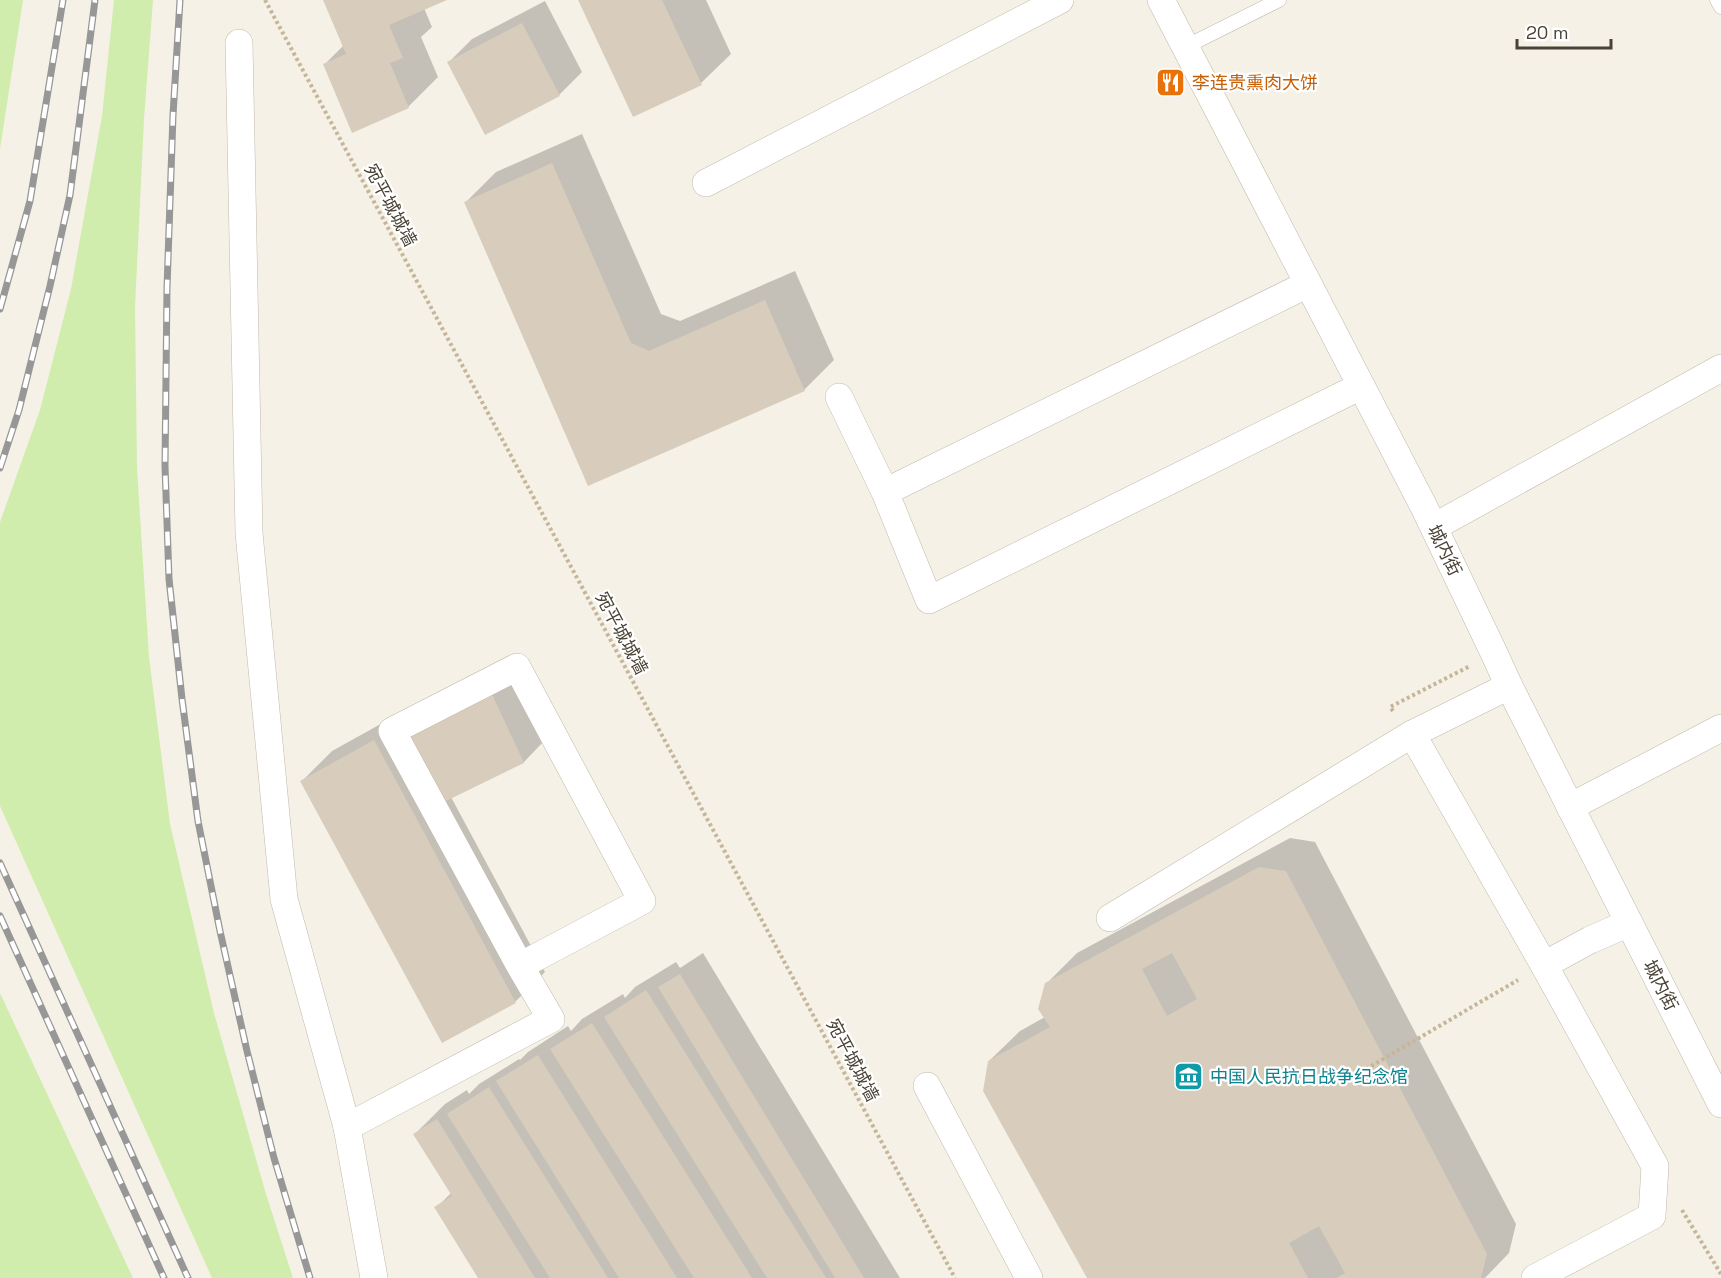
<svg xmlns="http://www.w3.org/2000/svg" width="1721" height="1278" font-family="'Space Grotesk','Noto Sans SC',sans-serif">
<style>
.green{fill:#d0edad}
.shadow{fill:#0003}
.building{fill:#d8cdbc;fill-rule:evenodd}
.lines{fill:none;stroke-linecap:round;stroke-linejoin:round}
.lane-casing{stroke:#c2b9a9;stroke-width:15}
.street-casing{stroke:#c2b9a9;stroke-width:28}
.path{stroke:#c5b599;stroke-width:4;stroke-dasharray:3 3;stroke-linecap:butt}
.lane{stroke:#fff;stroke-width:14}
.street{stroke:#fff;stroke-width:27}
.rail-casing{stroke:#979797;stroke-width:7}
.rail{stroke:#fff;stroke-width:4.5;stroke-dasharray:14;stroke-linecap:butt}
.labels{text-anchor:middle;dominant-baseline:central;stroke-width:4.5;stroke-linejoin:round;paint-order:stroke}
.food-label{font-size:18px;fill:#c56008;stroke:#fff;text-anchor:start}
.street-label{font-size:18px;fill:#494235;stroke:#fff}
.culture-label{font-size:18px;fill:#0d838f;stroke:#fff;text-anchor:start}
</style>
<rect width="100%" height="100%" fill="#f5f1e7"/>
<g class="green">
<path d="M0,0H23L0,149Z"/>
<path d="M114,0H153L144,119L135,307L137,468L149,657L170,824L214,1013L266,1194L293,1278H212L0,806V522L40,410L71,289L102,116Z"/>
<path d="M0,993L133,1278H0Z"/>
</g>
<g class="shadow">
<path d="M324,0H443L424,8L432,27L421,37L438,77L408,107L325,64L344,45Z"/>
<path d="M579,0H706L731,54L701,83Z"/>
<path d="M545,1L582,72L559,95L449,62L472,39Z"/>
<path d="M582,134L661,314L680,321L795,271L834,360L804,390L589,484L466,202L496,172Z"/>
<path d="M513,669L546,739L524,762L451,797L545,972L516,1001L443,1041L302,781L332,751L404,711Z"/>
<path d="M1290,838L1315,842L1516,1224L1509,1253L1485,1278H1089L989,1061L1020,1031L1045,1017L1046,984L1077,953Z"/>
<path d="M703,953L900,1278H480L436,1208L451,1193L415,1134L445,1104L467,1090L469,1094L479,1084L519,1059L520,1060L528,1052L568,1026L571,1031L582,1019L623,994L625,998L635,987L676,962L680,968Z"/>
</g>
<g class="building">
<path d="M323,0H447L389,25L403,58L390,63L409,108L352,133L323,64L346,54Z"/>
<path d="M578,0H662L702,85L633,117Z"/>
<path d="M522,23L560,96L485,135L447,62Z"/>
<path d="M552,163L631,343L649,351L765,300L805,391L588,486L464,202Z"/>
<path d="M490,690L524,763L442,803L407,730Z"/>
<path d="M374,740L516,1003L442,1043L300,781Z"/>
<path d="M1259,867L1286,871L1487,1254L1481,1278H1336L1345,1273L1319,1226L1289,1243L1308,1278H1087L983,1091L988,1061L1050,1027L1038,1009L1045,983ZM1172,953L1197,999L1167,1016L1142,969Z"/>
<path d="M680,974L864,1278H835L658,987Z"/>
<path d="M646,990L826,1278H767L604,1017Z"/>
<path d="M592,1023L752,1278H694L550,1049Z"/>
<path d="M538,1055L677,1278H619L496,1081Z"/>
<path d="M489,1087L608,1278H550L447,1114Z"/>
<path d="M437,1119L535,1278H478L434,1207L452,1196L413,1134Z"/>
</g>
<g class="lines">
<defs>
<g id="lane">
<path d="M1717,0L1721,7"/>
<path d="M1185,47L1279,0"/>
</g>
<g id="street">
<path d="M1161,0L1424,507L1494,653L1509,686L1721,1104"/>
<path d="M239,43L249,533L284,899L347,1127"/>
<path d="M706,183L1060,0"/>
<path d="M839,397L885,492L929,600L1361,386"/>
<path d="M885,492L1308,284"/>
<path d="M1434,527L1721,368"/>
<path d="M1412,734L1509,686"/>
<path d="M1570,807L1721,728"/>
<path d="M1110,918L1412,734L1544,965L1655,1166L1652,1216L1535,1278"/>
<path d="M1544,965L1590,940L1629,923"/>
<path d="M927,1086L1029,1278"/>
<path d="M374,1278L347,1127L551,1019L520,966L392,731L517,667L642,901L520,966"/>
</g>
</defs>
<use href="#lane" class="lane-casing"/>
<use href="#street" class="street-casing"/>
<g class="path">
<path d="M265,0L955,1278"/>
<path d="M1393,711L1390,707L1470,666"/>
<path d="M1366,1069L1518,980"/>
<path d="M1682,1210L1721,1274"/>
</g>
<use href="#lane" class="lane"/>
<use href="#street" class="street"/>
<defs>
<g id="rail">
<path d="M180,0L173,115L167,288L165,466L169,579L182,699L198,821L220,931L247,1051L274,1158L310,1278"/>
<path d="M0,309L30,201L63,0"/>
<path d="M0,468L19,410L50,286L70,195L95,0"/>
<path d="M0,863L188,1278"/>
<path d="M0,916L164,1278"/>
</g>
</defs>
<use href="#rail" class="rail-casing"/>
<use href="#rail" class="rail"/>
</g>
<defs>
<symbol id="restaurant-square" viewBox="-11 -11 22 22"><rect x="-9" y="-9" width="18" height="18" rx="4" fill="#e8710a" stroke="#fff"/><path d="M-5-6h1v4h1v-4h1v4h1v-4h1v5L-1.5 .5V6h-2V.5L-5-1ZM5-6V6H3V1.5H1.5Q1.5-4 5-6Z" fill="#fff"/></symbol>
<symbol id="museum-square" viewBox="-11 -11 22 22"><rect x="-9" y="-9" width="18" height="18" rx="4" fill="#0f9aa8" stroke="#fff"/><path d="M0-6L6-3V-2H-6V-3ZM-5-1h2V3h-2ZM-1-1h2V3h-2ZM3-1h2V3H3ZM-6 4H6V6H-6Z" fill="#fff"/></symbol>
</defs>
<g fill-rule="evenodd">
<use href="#restaurant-square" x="1154" y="66" width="33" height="33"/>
<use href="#museum-square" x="1172" y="1060" width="33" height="33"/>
</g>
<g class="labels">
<g class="food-label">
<text x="1192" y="82">李连贵熏肉大饼</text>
</g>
<g class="street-label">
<text transform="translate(391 205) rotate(62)">宛平城城墙</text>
<text transform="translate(1445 550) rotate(64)">城内街</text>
<text transform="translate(622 633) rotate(62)">宛平城城墙</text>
<text transform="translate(1661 985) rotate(63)">城内街</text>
<text transform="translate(853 1060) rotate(62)">宛平城城墙</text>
</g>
<g class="culture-label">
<text x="1210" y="1076">中国人民抗日战争纪念馆</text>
</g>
</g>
<path d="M1517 39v9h94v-9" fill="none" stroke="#494235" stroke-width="3"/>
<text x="1526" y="39" font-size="18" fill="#494235" stroke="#ffffff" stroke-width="4.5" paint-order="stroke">20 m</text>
</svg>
